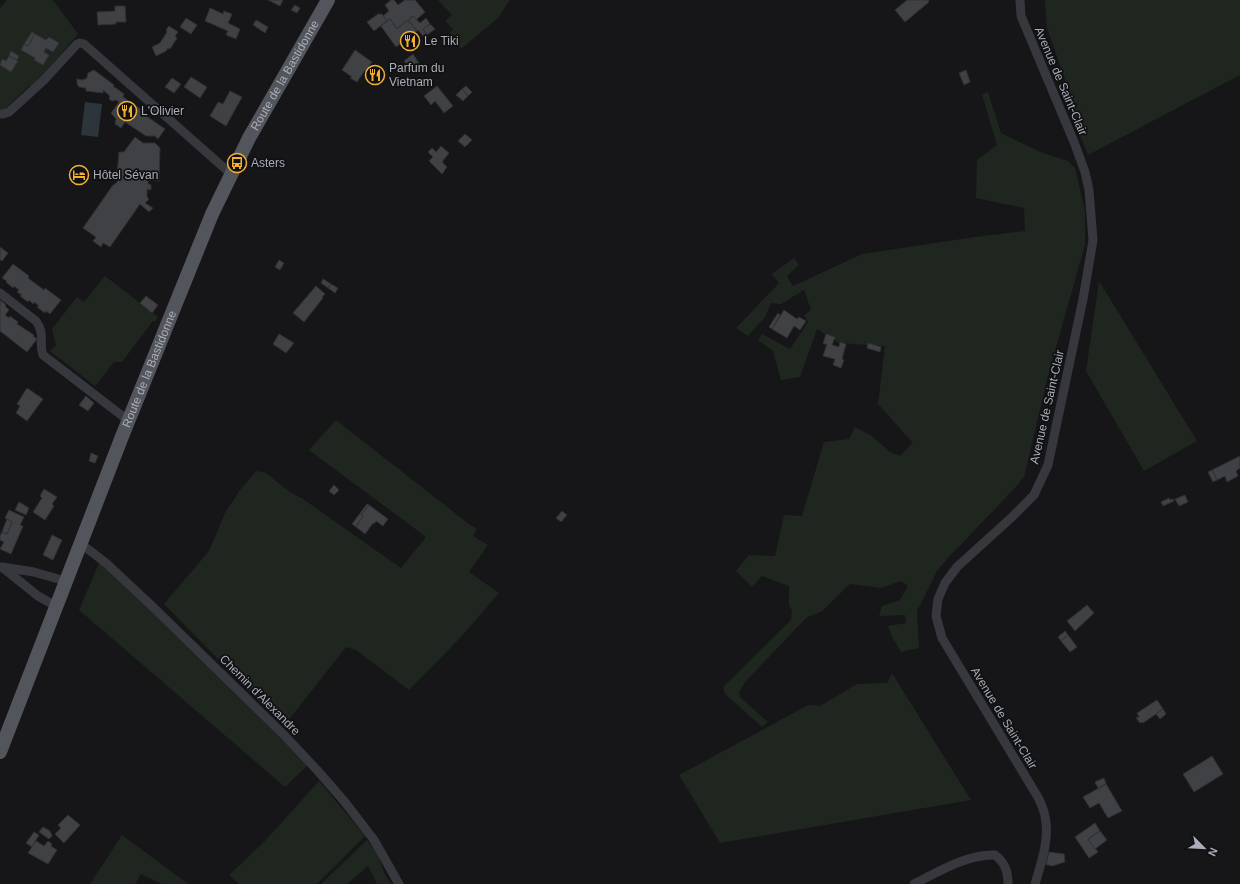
<svg xmlns="http://www.w3.org/2000/svg" width="1240" height="884" font-family="Arial,sans-serif">
<style>
.green{fill:#1e261f}
.water{fill:#2c353c}
.building{fill:#404145;stroke:#303034}
.lines{fill:none;stroke-linecap:round;stroke-linejoin:round}
.minor{stroke:#37383d;stroke-width:9}
.primary{stroke:#53555c;stroke-width:14}
.labels{text-anchor:middle;dominant-baseline:central;stroke-width:3.5;stroke-linejoin:round;paint-order:stroke}
.poi-label{font-size:12px;fill:#a8adb8;stroke:#111113;text-anchor:start}
.street-label{font-size:12px;fill:#a8adb8;stroke:#111113}
</style>
<rect width="100%" height="100%" fill="#161618"/>
<g class="green">
<path d="M7,0H53L78,34L32,88L29,86L4,110H0V8Z"/>
<path d="M438,0H510L498,18L461,49L449,34L453,29L445,21L452,15Z"/>
<path d="M1045,0H1240V75L1088,155L1065,98V79L1047,28Z"/>
<path d="M988,92L1001,133L1040,152L1068,161L1075,168L1085,211V245L1049,372L1024,477L1014,489L948,558L937,571L917,611L919,648L901,652L892,637L888,626L906,623L905,615L879,616L882,606L900,600L908,586L901,581L881,588L850,584L822,611L806,618L745,682L739,693L740,697L768,722L762,727L725,694L723,687L791,620L792,611L789,605V586L762,576L752,587L736,571L749,555L775,556L784,515L802,516L824,442L849,439L855,427L872,436L890,452L900,456L913,443L878,404L885,346L839,343L817,329L800,377L781,380L773,351L758,340L762,334L790,349L808,322L804,315L811,310L804,290L781,304L771,303L765,317L748,336L736,328L779,283L772,274L794,258L799,265L787,276L793,286L862,254L975,237L1025,231L1024,208L976,198L977,160L997,145L982,94Z"/>
<path d="M105,276L158,317L156,321H153L122,362H114L95,386L50,351L56,345L52,329L77,297L84,302Z"/>
<path d="M1099,281L1197,441L1144,471L1086,371Z"/>
<path d="M336,420L469,524L477,529L473,536L488,545L469,572L499,593L462,636L409,690L356,650L346,647L284,726L164,604L209,551L225,513L240,490L256,471L266,473L290,492L303,499L401,568L426,537L309,450Z"/>
<path d="M100,561L308,765L285,787L79,610Z"/>
<path d="M892,673L971,800L720,843L679,775L808,705L820,706L857,684L887,683Z"/>
<path d="M319,781L365,836L317,884H239L229,875L263,843Z"/>
<path d="M122,835L184,881L189,884H162L141,874L135,884H90Z"/>
<path d="M367,840L377,853L385,875L391,884H377L368,866L347,884H321Z"/>
</g>
<path class="water" d="M85,102L102,104L98,137L81,135Z"/>
<g class="building">
<path d="M268,0H283L280,6Z"/>
<path d="M391,0H394L398,5L405,0H415L425,12L416,20L413,16L397,29L390,19L387,21L383,16L389,11L385,5Z"/>
<path d="M907,0H928L929,2L905,22L895,10Z"/>
<path d="M295,5L300,8L297,13L291,10Z"/>
<path d="M115,6H125L126,22H116V24L98,25L97,12L115,11Z"/>
<path d="M210,8L223,14L224,11L232,14L228,23L240,29L236,39L226,35L228,31L205,21Z"/>
<path d="M378,14H382L387,21L374,31L367,22Z"/>
<path d="M413,16L420,23L426,18L430,24L423,29L427,35L424,37L418,30L417,31L408,20Z"/>
<path d="M186,18L197,25L191,34L180,27Z"/>
<path d="M390,19L397,29L408,20L417,31L396,47L381,26Z"/>
<path d="M256,20L268,27L265,33L253,25Z"/>
<path d="M430,24L435,29L427,35L423,29Z"/>
<path d="M169,26L178,32L175,36L177,38L170,49L168,48L166,51L156,56L152,47L160,43L167,32L166,30Z"/>
<path d="M32,32L35,34L28,46L24,44Z"/>
<path d="M35,34L46,40L49,37L59,43L53,52L46,48L44,52L49,55L43,65L34,60L35,58L21,50L24,44L28,46Z"/>
<path d="M355,50L372,62L369,66L372,68L369,73L365,70L357,82L350,78L352,77L342,70Z"/>
<path d="M11,51L19,56L17,60L9,56Z"/>
<path d="M413,54L420,65L412,71L404,61Z"/>
<path d="M9,56L18,61L11,72L0,65L2,59L6,61Z"/>
<path d="M94,70L114,85L113,86L124,94L123,97L143,111L142,113L165,129L158,139L155,136H146L125,122L121,128L115,124L116,119L111,113L119,102L116,100L112,101L109,99L110,96L103,90V93L86,91V88L79,87L77,84V79L83,80L87,78L88,73Z"/>
<path d="M966,70L970,82L964,85L959,73Z"/>
<path d="M191,77L207,87L200,98L184,87Z"/>
<path d="M172,78L181,84L174,93L165,87Z"/>
<path d="M437,86L453,106L444,113L435,101L431,105L424,96Z"/>
<path d="M466,86L472,92L468,96L462,89Z"/>
<path d="M462,89L468,96L463,101L456,95Z"/>
<path d="M230,91L242,97L226,126L210,116L218,102L223,104Z"/>
<path d="M465,134L472,140L465,147L458,141Z"/>
<path d="M135,137L143,143H155L160,148L159,181L148,180V184L151,185V190L147,189V197L149,199L145,203L153,208L149,212L140,204L110,247L103,243L101,247L93,241L96,237L83,228L113,185H114L118,181V175H117L119,152H124Z"/>
<path d="M441,146L449,153L442,162L447,167L442,174L429,161L433,157L428,152L432,148L436,152Z"/>
<path d="M0,247L8,253L2,261L0,260Z"/>
<path d="M279,260L284,263L280,270L275,267Z"/>
<path d="M13,264L29,276L28,278L44,290L45,288L61,300L50,314L46,311L45,313L37,307L39,306L34,302L33,304L29,300L28,302L20,296L22,295L17,292L19,290L14,286L13,288L6,282L7,281L2,278Z"/>
<path d="M323,279L331,284L328,288L321,283Z"/>
<path d="M331,284L338,288L335,293L328,288Z"/>
<path d="M316,286L325,294L322,297L323,298L304,322L293,313Z"/>
<path d="M146,296L158,305L152,313L140,303Z"/>
<path d="M0,300L6,305L5,306L9,310L5,315L9,318L10,316L18,322L17,324L34,335L33,336L37,339L27,352L0,331Z"/>
<path d="M784,310L797,319L799,317L806,321L800,330L794,326L787,338L772,329Z"/>
<path d="M778,313L780,315L772,329L769,327Z"/>
<path d="M279,334L294,343L286,353L273,344Z"/>
<path d="M826,334L835,337L832,345L839,347L840,342L846,344L842,359L844,360L841,368L833,365L835,359L823,356L827,344H823Z"/>
<path d="M868,343L881,347L880,352L867,348Z"/>
<path d="M27,388L43,399L27,421L16,413L20,406L17,404Z"/>
<path d="M86,396L94,403L88,411L79,405Z"/>
<path d="M91,453L98,456L95,463L89,461Z"/>
<path d="M1240,456V468L1236,471L1238,476L1227,482L1225,476L1217,480L1212,470Z"/>
<path d="M1212,470L1217,480L1213,482L1208,472Z"/>
<path d="M334,485L339,490L334,495L329,491Z"/>
<path d="M44,489L57,497L52,504L54,506L45,520L33,512L42,498L40,496Z"/>
<path d="M1185,495L1188,502L1179,506L1175,499Z"/>
<path d="M1169,498L1170,500L1173,499L1174,501L1163,506L1161,502Z"/>
<path d="M19,502L29,508L26,515L15,510Z"/>
<path d="M367,504L369,505L361,515L363,516L356,527L352,524Z"/>
<path d="M369,505L388,519L383,526L376,521L374,524L373,523L365,534L356,527L363,516L361,515Z"/>
<path d="M9,510L24,517L20,525L23,526L11,554L0,549L4,542L0,540V536L2,532L7,534L12,522L5,518Z"/>
<path d="M562,511L567,515L561,522L556,518Z"/>
<path d="M7,519L12,522L7,534L2,532Z"/>
<path d="M52,535L62,540L53,560L43,555Z"/>
<path d="M1087,605L1094,613L1075,631L1067,621Z"/>
<path d="M1065,631L1068,635L1061,641L1058,637Z"/>
<path d="M1068,635L1077,647L1070,652L1061,641Z"/>
<path d="M1157,700L1163,709L1143,723L1142,722L1140,723L1136,718L1139,717L1137,713Z"/>
<path d="M1163,709L1166,714L1160,719L1156,714Z"/>
<path d="M1212,756L1223,774L1194,792L1183,774Z"/>
<path d="M1104,778L1106,784L1098,788L1095,782Z"/>
<path d="M1106,784L1122,811L1108,818L1099,803L1090,808L1083,797Z"/>
<path d="M68,815L80,825L64,843L55,834L61,828L58,825Z"/>
<path d="M1095,823L1100,831L1088,839L1098,852L1089,858L1075,837Z"/>
<path d="M43,827L50,831L52,836L49,839L39,832Z"/>
<path d="M1100,831L1107,840L1095,849L1088,839Z"/>
<path d="M34,832L39,835L32,847L26,843Z"/>
<path d="M36,841L44,846L48,841L52,844L51,846L57,850L48,864L28,853Z"/>
<path d="M1049,852L1064,854L1065,862L1052,866L1049,865H1046Z"/>
</g>
<g class="lines">
<g class="minor">
<path d="M1020,0L1021,16L1074,142L1085,172L1089,190L1093,240L1083,299L1048,465L1034,495L1012,517L957,567L945,583L938,599L936,616L942,638L1039,799C1041,804 1044,810 1045,816C1050,839 1041,863 1035,884"/>
<path d="M0,114H3L9,112L44,80L77,44L80,43L84,44L231,174"/>
<path d="M0,293L36,321C46,335 38,341 43,355L125,418L129,420"/>
<path d="M80,543L106,563L153,607L284,735L317,770L344,801L374,840L399,884"/>
<path d="M2,567L38,596L56,606"/>
<path d="M2,567L34,572L65,581"/>
<path d="M914,884C938,872 967,854 995,855C1005,863 1008,871 1008,884"/>
</g>
<path class="primary" id="s1" d="M0,752L121,439L212,214L249,138L328,0"/>
</g>
<defs>
<symbol id="restaurant-ring" viewBox="-11 -11 22 22"><circle r="9.5" fill="#111113" stroke="#f2b134" stroke-width="1.5"/><path d="M-5-6h1v4h1v-4h1v4h1v-4h1v5L-1.5 .5V6h-2V.5L-5-1ZM5-6V6H3V1.5H1.5Q1.5-4 5-6Z" fill="#f2b134"/></symbol>
<symbol id="bus-ring" viewBox="-11 -11 22 22"><circle r="9.5" fill="#111113" stroke="#f2b134" stroke-width="1.5"/><path d="M-5-6H5V4H4V6H2V4H-2V6H-4V4H-5ZM-3.5-4V0h7V-4ZM-3.5 1.2v1.5H-2V1.2ZM2 1.2v1.5H3.5V1.2Z" fill="#f2b134"/></symbol>
<symbol id="hotel-ring" viewBox="-11 -11 22 22"><circle r="9.5" fill="#111113" stroke="#f2b134" stroke-width="1.5"/><path d="M-6-4.5h1.5V1H6V5H4.5V3h-9V5H-6ZM-4 0a1.8 1.8 0 1 1 3.6 0ZM.5 0V-2.5h3Q6-2.5 6 0Z" fill="#f2b134"/></symbol>
</defs>
<g fill-rule="evenodd">
<use href="#restaurant-ring" x="399" y="30" width="22" height="22"/>
<use href="#restaurant-ring" x="364" y="64" width="22" height="22"/>
<use href="#restaurant-ring" x="116" y="100" width="22" height="22"/>
<use href="#bus-ring" x="226" y="152" width="22" height="22"/>
<use href="#hotel-ring" x="68" y="164" width="22" height="22"/>
</g>
<g class="labels">
<g class="poi-label">
<text x="424" y="41">Le Tiki</text>
<text x="389" y="68">Parfum du<tspan x="389" dy="14">Vietnam</tspan></text>
<text x="141" y="111">L'Olivier</text>
<text x="251" y="163">Asters</text>
<text x="93" y="175">Hôtel Sévan</text>
</g>
<g class="street-label">
<text stroke="none"><textPath href="#s1" startOffset="735">Route de la Bastidonne</textPath></text>
<text transform="translate(1061 81) rotate(67)">Avenue de Saint-Clair</text>
<text stroke="none"><textPath href="#s1" startOffset="411">Route de la Bastidonne</textPath></text>
<text transform="translate(1047 407) rotate(-77)">Avenue de Saint-Clair</text>
<text transform="translate(260 695) rotate(45)">Chemin d'Alexandre</text>
<text transform="translate(1004 718) rotate(59)">Avenue de Saint-Clair</text>
</g>
</g>
<g transform="translate(1204 848) rotate(114)" stroke="#111113" stroke-width="3" paint-order="stroke">
<path d="M0-3L7 15L0 10L-7 15Z" fill="#a8adb8"/>
<text y="-6" font-size="11" font-weight="bold" text-anchor="middle" fill="#a8adb8">N</text>
</g>
</svg>
